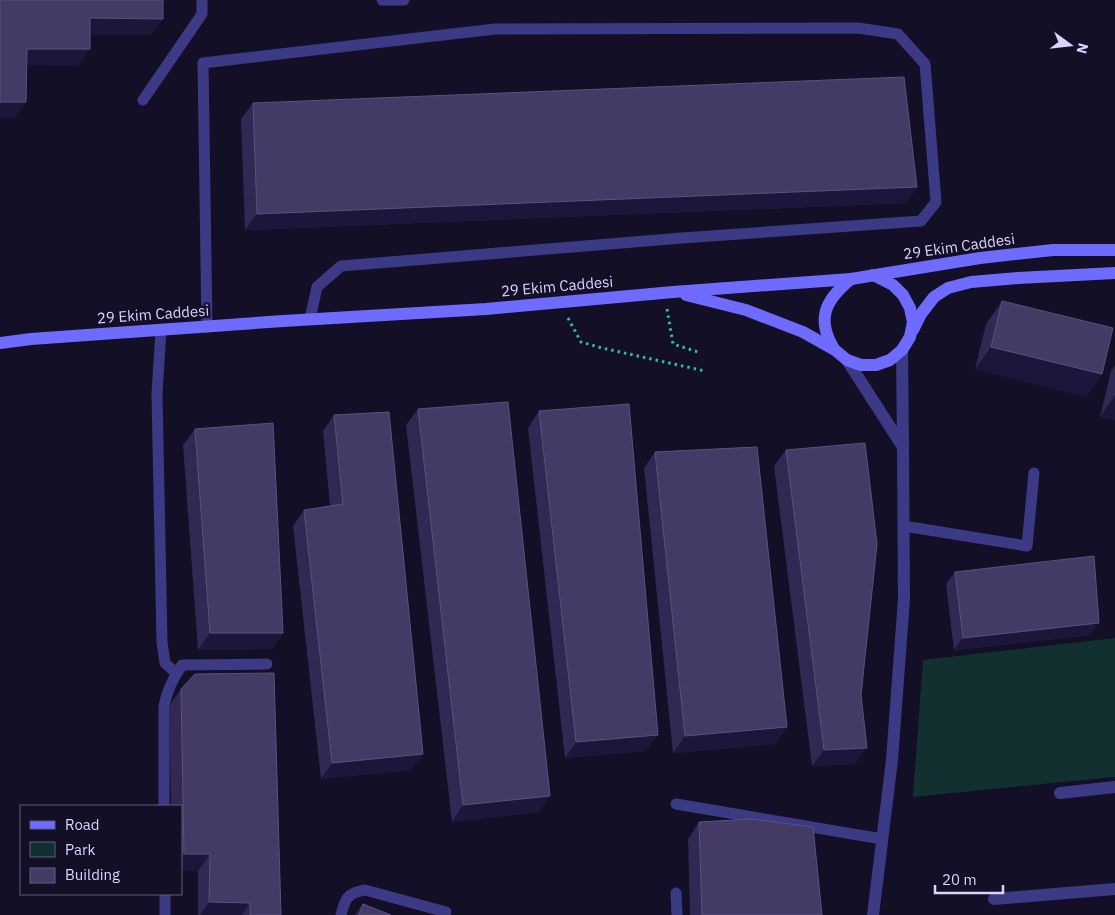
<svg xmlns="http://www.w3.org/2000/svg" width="1115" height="915" font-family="'IBM Plex Sans',sans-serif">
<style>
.green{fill:#12302f}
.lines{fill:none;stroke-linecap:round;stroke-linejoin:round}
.path{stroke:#2fb8b0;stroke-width:3;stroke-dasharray:2.5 4;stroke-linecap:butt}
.service{stroke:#3d3a85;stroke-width:11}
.minor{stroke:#3d3a85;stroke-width:12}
.secondary{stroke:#6f6bff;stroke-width:12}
.wall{fill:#312854}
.shaded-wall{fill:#1d163a}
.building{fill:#433a66;stroke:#5a527e}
.labels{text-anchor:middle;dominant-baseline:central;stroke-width:5;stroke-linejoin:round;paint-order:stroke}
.street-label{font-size:15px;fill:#d9d4ff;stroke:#130f26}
</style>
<rect width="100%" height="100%" fill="#130f26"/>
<path class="green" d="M1115,638V777L913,797L923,660Z"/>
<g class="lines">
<g class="path">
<path d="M667,309L673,344L698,352"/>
<path d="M568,318L581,342L602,348L705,371"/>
</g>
<g class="service">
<path d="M382,0H404"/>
<path d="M143,100L202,14V0"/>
<path d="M207,327L203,63L495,29L858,28L898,34L925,64L936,202L921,221L682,238L341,266L317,287L310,319"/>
<path d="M161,330L157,393L162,642L165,663L176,673"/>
<path d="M904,526L1027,546L1034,473"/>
<path d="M676,804L882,839"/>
<path d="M164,806V706C167,690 173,678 182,665L267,664"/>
<path d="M676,893L677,915"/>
<path d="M165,894V915"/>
<path d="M341,915C345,899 347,893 365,890L446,912"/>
</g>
<g class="minor">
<path d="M847,360L903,447L902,350"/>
<path d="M1060,793L1115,787"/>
<path d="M994,899L1115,889"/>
<path d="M873,915L892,760L904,599L903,447"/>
</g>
<g class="secondary">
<path d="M686,295L746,310L803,332L835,350L847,360L861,365H876L890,360L902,350L910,337L913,322L910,308L903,295L893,285L873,275"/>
<path d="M913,330L921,314L934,297L948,288L971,282L1018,278L1115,273"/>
<path d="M0,343L31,339L283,321L486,309L673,292L851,279L980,258L1053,250H1115"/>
<path d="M834,349C816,319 825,300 851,279"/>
</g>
</g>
<g class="wall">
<path d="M253,103L906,203L245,230L241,119Z"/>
<path d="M1002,301L1102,374L1086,397L975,369L986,324Z"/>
<path d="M1115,365V420L1100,417L1111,371Z"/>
<path d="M418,409L539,812L452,822L406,425Z"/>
<path d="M539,411L646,751L565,758L528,428Z"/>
<path d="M334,415L423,754L411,770L321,779L293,526L304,510L330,506L323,431Z"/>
<path d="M195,429L283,633L272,649L198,650L183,445Z"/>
<path d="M786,450L861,695L855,764L812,766L774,466Z"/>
<path d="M655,452L787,727L775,744L673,753L644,468Z"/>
<path d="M955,572L1090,635L954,650L946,584Z"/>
<path d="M181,689L281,915H198V871H181V806H171L169,706Z"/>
<path d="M699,822L822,915H690L688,839Z"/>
<path d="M363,904L391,915H355Z"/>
</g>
<g class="shaded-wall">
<path d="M90,18L163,19L151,35H79Z"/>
<path d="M27,49H90L78,66L15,65Z"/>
<path d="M0,102H26L14,119L0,118Z"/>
<path d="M917,187L906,203L245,230L257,214Z"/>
<path d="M991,347L1102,374L1086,397L975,369Z"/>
<path d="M1115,395V420L1100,417Z"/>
<path d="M1099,623L1090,635L954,650L963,638Z"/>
<path d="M210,633H283L272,649L198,650Z"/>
<path d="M787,727L775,744L673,753L685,736Z"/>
<path d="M658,735L646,751L565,758L576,742Z"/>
<path d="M867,748L855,764L812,766L824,750Z"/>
<path d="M423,754L411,770L321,779L332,763Z"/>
<path d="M550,796L539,812L452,822L463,805Z"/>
<path d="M184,854H210L198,871H181V859Z"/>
<path d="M209,902L250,903L242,915H200Z"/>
</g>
<g class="building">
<path d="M0,0H163V19L90,18V49H27L26,102H0Z"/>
<path d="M904,77L917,187L257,214L253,103Z"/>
<path d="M1002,301L1113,328L1102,374L991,347Z"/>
<path d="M508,402L550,796L463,805L418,409Z"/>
<path d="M629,404L658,735L576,742L539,411Z"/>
<path d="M389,412L423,754L332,763L304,510L343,504L334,415Z"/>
<path d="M273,423L283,633H210L195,429Z"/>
<path d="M865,443L877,544L861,695L867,748L824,750L786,450Z"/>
<path d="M757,447L787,727L685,736L655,452Z"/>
<path d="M1094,556L1099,623L963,638L955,572Z"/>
<path d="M274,673L281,915H250V903L209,902L210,854H184L181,689L195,674Z"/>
<path d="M752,819L813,827L822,915H702L699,822Z"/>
<path d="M363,904L391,915H359Z"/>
</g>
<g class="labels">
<g class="street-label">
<text transform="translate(959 246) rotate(-8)">29 Ekim Caddesi</text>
<text transform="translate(557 286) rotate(-5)">29 Ekim Caddesi</text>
<text transform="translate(153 314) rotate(-4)">29 Ekim Caddesi</text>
</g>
</g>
<rect x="20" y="805" width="162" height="90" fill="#130f26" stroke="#625e7d"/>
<rect x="30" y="821" width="25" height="8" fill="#6f6bff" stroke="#625e7d"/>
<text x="65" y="830" font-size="15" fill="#d9d4ff">Road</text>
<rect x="30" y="842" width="25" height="15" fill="#12302f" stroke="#625e7d"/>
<text x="65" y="855" font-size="15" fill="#d9d4ff">Park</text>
<rect x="30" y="868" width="25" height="15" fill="#433a66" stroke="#625e7d"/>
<text x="65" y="880" font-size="15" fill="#d9d4ff">Building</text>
<g transform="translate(1070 45) rotate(105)" stroke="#130f26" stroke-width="4" paint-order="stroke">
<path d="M0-4L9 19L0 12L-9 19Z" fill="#d9d4ff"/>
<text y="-8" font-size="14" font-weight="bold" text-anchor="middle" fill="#d9d4ff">N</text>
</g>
<path d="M935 885v8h68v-8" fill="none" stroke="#d9d4ff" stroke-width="2.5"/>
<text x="942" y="885" font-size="15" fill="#d9d4ff" stroke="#130f26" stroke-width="4" paint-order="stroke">20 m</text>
</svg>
